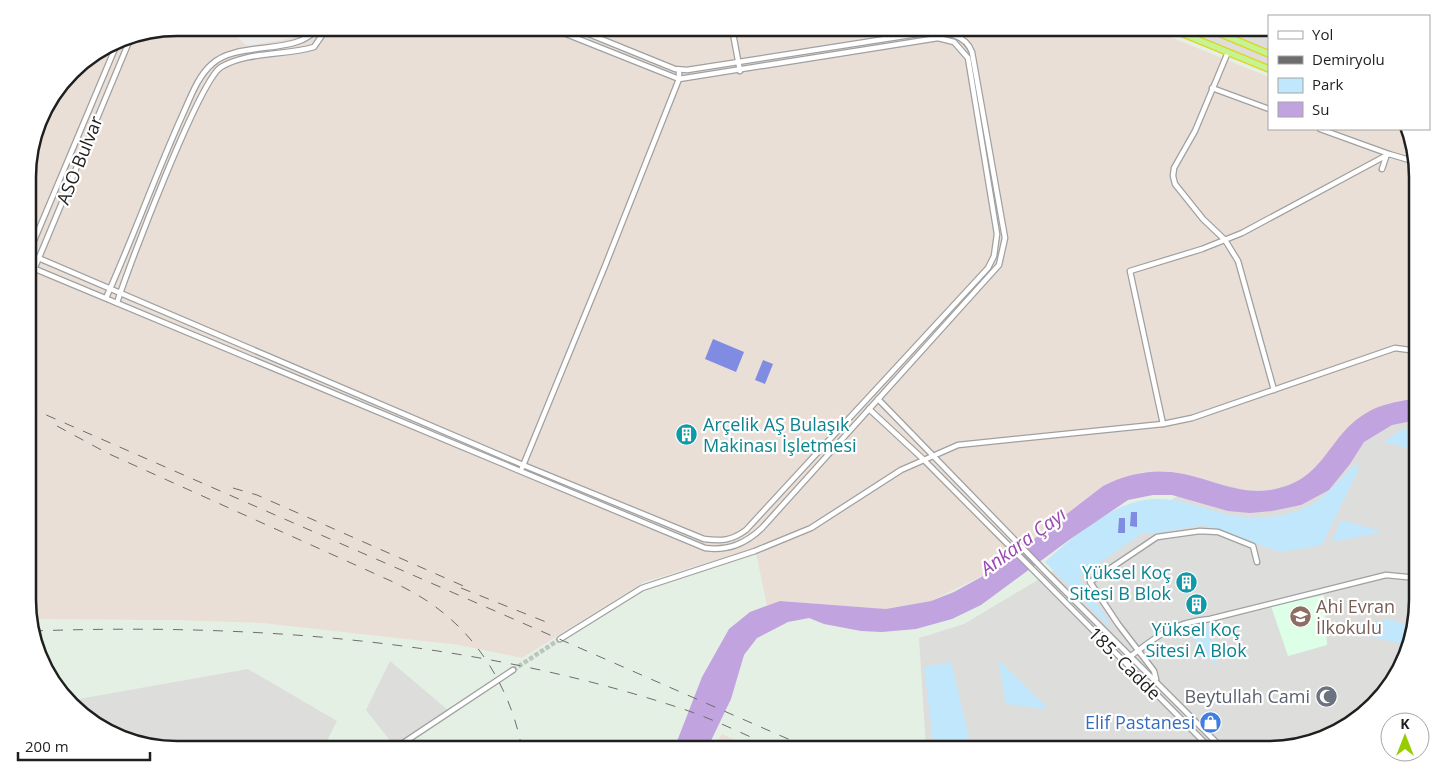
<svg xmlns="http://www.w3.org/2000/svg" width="1445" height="777" font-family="'Open Sans',sans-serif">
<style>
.residential{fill:#dddddc}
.industrial{fill:#e9dfd6}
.education{fill:#deffe7}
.park{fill:#c0e7fb}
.pitch{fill:#808be2}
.parking{fill:#ebebeb}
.water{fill:#c1a3df}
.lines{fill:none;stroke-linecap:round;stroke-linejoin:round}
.tertiary-tunnel{stroke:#bdc6bd;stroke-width:4.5;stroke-dasharray:4.5 2;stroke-linecap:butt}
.tertiary-casing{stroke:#a0a0a0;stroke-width:7}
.trunk-casing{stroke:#e1d31f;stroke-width:8}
.tertiary{stroke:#fff;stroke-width:4.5}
.trunk{stroke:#c6f492;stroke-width:5.5}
.rail{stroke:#6d6d6d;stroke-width:1;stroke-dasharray:10 10;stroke-linecap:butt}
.labels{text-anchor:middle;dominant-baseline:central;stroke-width:4.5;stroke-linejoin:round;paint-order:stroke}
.street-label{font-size:18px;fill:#1f1f1f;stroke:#fff}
.culture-label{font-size:18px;fill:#0d838f;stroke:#fff;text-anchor:start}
.education-label{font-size:18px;fill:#785e54;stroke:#fff;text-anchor:start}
.worship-label{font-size:18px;fill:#5b616d;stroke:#fff;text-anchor:end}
.shop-label{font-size:18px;fill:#366cbe;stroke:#fff;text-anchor:end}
.water-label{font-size:19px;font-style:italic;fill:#9a47b2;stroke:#fff}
.rim{fill:none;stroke:#1f1f1f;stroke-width:2.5}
</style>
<rect width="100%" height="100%" fill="#e5f0e5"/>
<g class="residential">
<path d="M1163,28H1269V73L1211,48Z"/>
<path d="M1417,401V600L1402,666L1351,724L1277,749H926L919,638L964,624L1228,466Z"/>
<path d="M390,661L448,710L395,747L366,710Z"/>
<path d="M248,669L337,721L323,749H177L111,734L72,702L73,700Z"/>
</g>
<g class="industrial">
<path d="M177,28H1148L1269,77V129H1395L1407,134L1416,158L1417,400L1363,415L1352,423L1313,470L1296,482L1270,490H1245L1185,474L1164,471L1143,472L1103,486L994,570L931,601L886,609L781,601L767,606L755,548L644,582L522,658L459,645L262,623L174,620L29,619L28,167L43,111L78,65L120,39Z"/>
<path d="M722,734L755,749H712Z"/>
</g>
<path class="education" d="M1324,595L1327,645L1288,656L1271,606Z"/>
<g class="park">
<path d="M1403,429H1417V450L1383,442Z"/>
<path d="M1354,465L1359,468L1323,543L1318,546L1281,552L1203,525L1149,534L1144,532L1079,577L1107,619L1111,629L1045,562C1070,539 1111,505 1144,500C1170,496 1191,504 1215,511C1248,522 1293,520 1321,498C1333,488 1343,476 1354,465Z"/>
<path d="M1340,521H1345L1383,532L1332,542Z"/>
<path d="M1390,619L1411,627L1407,645L1343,630Z"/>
<path d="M1206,622L1207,624L1217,667L1185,629Z"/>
<path d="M998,660L1046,706L1045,709L1006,704Z"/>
<path d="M951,662L969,737L966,741H933L924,667Z"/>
</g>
<g class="pitch">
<path d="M713,339L744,352L736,372L705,359Z"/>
<path d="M763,360L773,364L765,384L755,380Z"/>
<path d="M1131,512H1137V527L1130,526Z"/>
<path d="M1119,518H1125V533H1118Z"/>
</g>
<path class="parking" d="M231,28H310L301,34L292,38L247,46L235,35Z"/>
<path class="water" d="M1406,400H1417V420L1392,425L1364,442L1350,464L1329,490L1301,505L1272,511L1250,513L1228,511L1172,495H1153L1128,500L1069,540L981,605L952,619L916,629L882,632L861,631L824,624L809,618L788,622L757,638L744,655L731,699L707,749H674L702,677L729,629L750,612L780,601L886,609L931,601L954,592L994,570L1103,486C1129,473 1155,468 1184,474C1213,480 1240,495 1270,490C1324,482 1327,438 1363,415C1376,406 1391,403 1406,400Z"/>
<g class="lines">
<path class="tertiary-tunnel" d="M513,670L560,639"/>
<defs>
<g id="tertiary">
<path d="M732,28L740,71"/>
<path d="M1228,52L1195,131L1174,168L1173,176L1175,184L1203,219L1225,240L1238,261L1274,390"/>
<path d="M1212,88L1269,109"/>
<path d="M1320,129L1389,154"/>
<path d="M1382,169L1386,157"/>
<path d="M29,254L523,465L704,539C722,541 731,541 746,530L988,268L994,256L997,234L968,58L954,42L938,38L679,79L551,28"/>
<path d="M28,255L119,39"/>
<path d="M28,266L705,548C728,551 745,544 762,528L999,265L1005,238L972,52C965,34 948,33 930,32L687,70L675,69L574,28"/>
<path d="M28,284L131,37"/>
<path d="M106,298C133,238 155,176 182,116C190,99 197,77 212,64C237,40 299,56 317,28"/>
<path d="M117,303C128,268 199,81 221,67C248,51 285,56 314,47L327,28"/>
<path d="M878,399L1045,571L1223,749"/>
<path d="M869,409L923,459L1211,749"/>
<path d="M1163,424L1130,271L1202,249L1242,233L1389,154L1416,162"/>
<path d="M522,468L605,266L679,79V70"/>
<path d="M560,639L642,588L755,551L811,528L901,470L958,445L1163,424L1192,418L1395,348L1417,351"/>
<path d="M1131,656C1158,635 1175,622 1210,619L1386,575L1417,578"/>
<path d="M1156,679L1154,671L1118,624L1090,582L1157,537L1200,531L1218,532L1253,546L1257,562"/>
<path d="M394,749L513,670"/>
</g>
<g id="trunk">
<path d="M1169,28L1269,69"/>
<path d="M1207,28L1269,54"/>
</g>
</defs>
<use href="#tertiary" class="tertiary-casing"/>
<use href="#trunk" class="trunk-casing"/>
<use href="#tertiary" class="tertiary"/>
<use href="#trunk" class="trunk"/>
<g class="rail">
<path d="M28,407L811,749"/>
<path d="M57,426L107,453L391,581C407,589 423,597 437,608C483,642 512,695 522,749"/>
<path d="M233,488L257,495L468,588"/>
<path d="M461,588L551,624"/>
<path d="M33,631C253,623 474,640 683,709C716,720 747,736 778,749"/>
</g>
</g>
<defs>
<symbol id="building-disc" viewBox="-11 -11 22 22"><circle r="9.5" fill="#0f9aa8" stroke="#fff"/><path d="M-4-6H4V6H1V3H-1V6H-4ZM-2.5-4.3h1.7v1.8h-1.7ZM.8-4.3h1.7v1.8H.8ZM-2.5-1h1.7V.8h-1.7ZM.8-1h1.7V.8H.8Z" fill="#fff"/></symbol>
<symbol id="school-disc" viewBox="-11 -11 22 22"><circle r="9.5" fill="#8d6e63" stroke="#fff"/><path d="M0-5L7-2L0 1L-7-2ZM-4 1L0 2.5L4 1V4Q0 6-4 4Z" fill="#fff"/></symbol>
<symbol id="mosque-disc" viewBox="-11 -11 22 22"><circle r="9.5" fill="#6b7280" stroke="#fff"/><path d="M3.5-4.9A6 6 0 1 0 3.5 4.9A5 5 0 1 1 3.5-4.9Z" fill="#fff"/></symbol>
<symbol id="shop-disc" viewBox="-11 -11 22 22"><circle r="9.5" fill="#3f7fe0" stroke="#fff"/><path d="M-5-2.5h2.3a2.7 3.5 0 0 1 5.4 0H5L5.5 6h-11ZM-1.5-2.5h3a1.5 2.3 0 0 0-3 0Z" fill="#fff"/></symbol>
</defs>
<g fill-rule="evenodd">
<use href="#building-disc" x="674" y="422" width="25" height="25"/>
<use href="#building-disc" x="1174" y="570" width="25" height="25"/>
<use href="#building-disc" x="1184" y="592" width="25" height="25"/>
<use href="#school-disc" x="1288" y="604" width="25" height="25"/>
<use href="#mosque-disc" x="1314" y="684" width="25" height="25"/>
<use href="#shop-disc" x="1198" y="710" width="25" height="25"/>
</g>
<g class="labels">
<g class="street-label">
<text transform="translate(79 160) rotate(-68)">ASO Bulvar</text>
<text transform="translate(1125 663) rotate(45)">185. Cadde</text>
</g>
<g class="culture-label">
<text x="703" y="424">Arçelik AŞ Bulaşık<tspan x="703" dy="21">Makinası İşletmesi</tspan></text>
<text x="1171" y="572" text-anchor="end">Yüksel Koç<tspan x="1171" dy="21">Sitesi B Blok</tspan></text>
<text x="1196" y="629" text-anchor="middle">Yüksel Koç<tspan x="1196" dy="21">Sitesi A Blok</tspan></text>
</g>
<g class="education-label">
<text x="1316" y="606">Ahi Evran<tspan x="1316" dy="21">İlkokulu</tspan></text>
</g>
<g class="worship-label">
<text x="1310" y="696">Beytullah Cami</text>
</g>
<g class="shop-label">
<text x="1195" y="722">Elif Pastanesi</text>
</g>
<g class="water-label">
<text transform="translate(1023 541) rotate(-36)">Ankara Çayı</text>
</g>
</g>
<path d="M0 0H1445V777H0ZM177 36H1268A141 141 0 0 1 1409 177V600A141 141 0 0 1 1268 741H177A141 141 0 0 1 36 600V177A141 141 0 0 1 177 36Z" fill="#fff" fill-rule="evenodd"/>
<path class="rim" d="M177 36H1268A141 141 0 0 1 1409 177V600A141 141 0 0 1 1268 741H177A141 141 0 0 1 36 600V177A141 141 0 0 1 177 36Z"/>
<rect x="1268" y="15" width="162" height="115" fill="#ffffff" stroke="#a5a5a5"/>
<rect x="1278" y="31" width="25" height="8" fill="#ffffff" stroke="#a5a5a5"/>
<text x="1312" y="40" font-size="15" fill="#1f1f1f">Yol</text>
<rect x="1278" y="56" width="25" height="8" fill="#6d6d6d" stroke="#a5a5a5"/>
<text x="1312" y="65" font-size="15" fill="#1f1f1f">Demiryolu</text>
<rect x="1278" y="78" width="25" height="15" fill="#c0e7fb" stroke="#a5a5a5"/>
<text x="1312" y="90" font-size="15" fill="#1f1f1f">Park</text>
<rect x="1278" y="102" width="25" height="15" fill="#c1a3df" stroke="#a5a5a5"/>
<text x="1312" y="115" font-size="15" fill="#1f1f1f">Su</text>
<g transform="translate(1405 737)"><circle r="24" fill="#ffffff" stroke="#a5a5a5"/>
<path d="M0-4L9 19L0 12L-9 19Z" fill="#96cd00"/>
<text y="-8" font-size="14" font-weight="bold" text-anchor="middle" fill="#1f1f1f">K</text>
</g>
<path d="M18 752v8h132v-8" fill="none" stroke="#1f1f1f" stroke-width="2.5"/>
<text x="25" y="752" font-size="15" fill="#1f1f1f" stroke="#ffffff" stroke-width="4" paint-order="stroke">200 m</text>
</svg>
